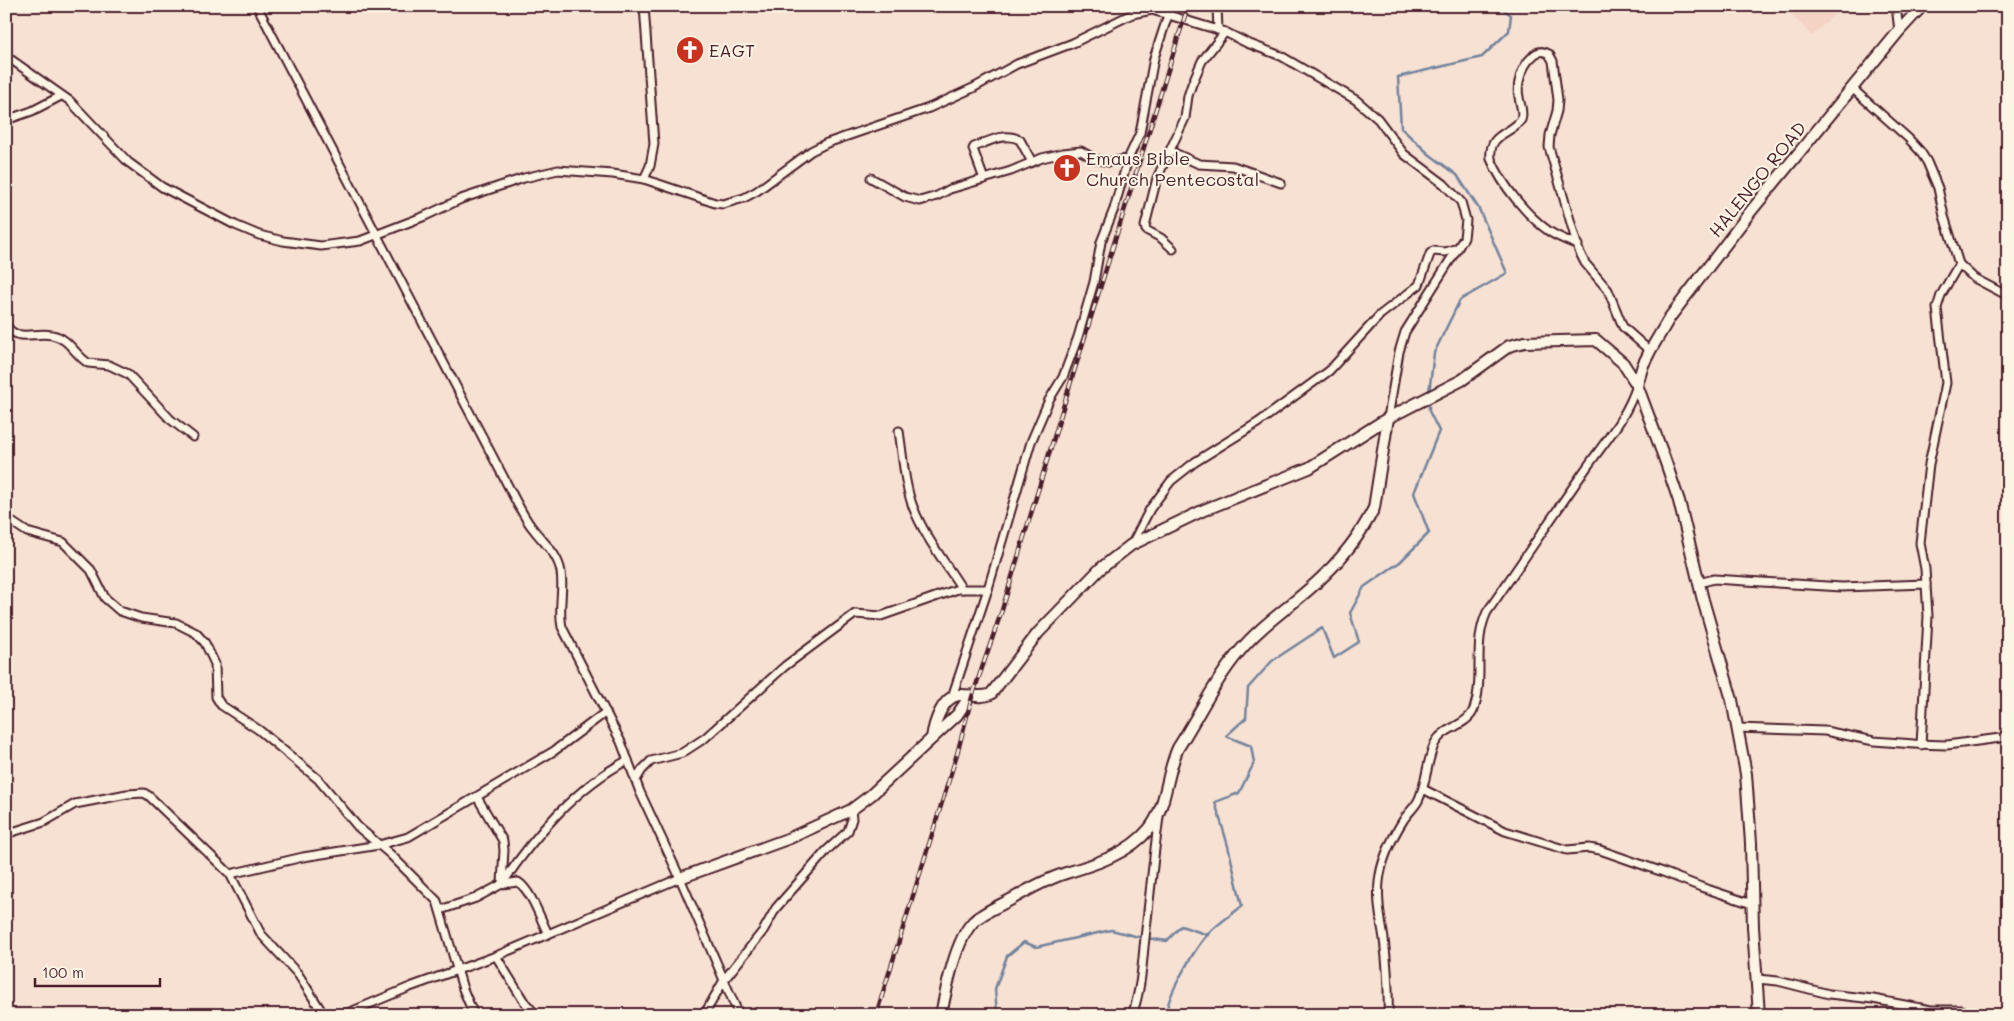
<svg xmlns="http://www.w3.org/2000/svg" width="2014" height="1021" font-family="Mali,sans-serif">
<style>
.built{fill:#f4d3c4}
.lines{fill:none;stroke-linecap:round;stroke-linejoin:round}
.stream{stroke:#72839e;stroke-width:2.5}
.street-casing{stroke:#4a1f2b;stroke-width:11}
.secondary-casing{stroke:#4a1f2b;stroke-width:14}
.street{stroke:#fcf5e5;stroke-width:7}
.secondary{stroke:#fcf5e5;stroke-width:10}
.rail-casing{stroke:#4a1f2b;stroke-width:4.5}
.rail{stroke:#fcf5e5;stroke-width:2.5;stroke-dasharray:8;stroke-linecap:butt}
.labels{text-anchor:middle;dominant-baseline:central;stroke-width:4;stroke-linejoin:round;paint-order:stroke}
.poi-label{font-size:18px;fill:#4a1f2b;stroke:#fcf5e5;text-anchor:start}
.street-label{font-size:18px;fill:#4a1f2b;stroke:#fcf5e5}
</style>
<rect width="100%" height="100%" fill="#f7e1d2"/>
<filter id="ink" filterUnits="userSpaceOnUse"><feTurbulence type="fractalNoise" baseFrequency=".02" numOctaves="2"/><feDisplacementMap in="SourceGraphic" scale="10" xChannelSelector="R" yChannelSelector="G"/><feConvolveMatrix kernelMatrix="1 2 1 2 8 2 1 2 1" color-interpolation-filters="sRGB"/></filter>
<g filter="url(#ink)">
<path class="built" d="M1783,6H1843L1812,36Z"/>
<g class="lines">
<g class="stream">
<path d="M1429,393L1434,353L1460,300L1507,273L1479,209L1457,175L1429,154L1401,128L1398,77L1482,57L1509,31L1511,15L1499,6"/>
<path d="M997,1015L995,989L1007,956L1024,942L1036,947L1111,930L1139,937L1167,941L1181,926L1208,935"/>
<path d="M1167,1015C1164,999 1197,945 1209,933C1219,923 1231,915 1242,906L1228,846L1215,802L1239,793L1254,763L1251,746L1226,736L1246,718L1248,688L1272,661L1322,628L1334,658L1359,642L1350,613L1364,587L1400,562L1429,533L1414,493L1439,431L1429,411V401"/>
</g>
<defs>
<g id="street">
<path d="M257,6L517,503C522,512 527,522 534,530C544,543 558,554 561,572C564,590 558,608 562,627L621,742L640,792L680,878L739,1015"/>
<path d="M1217,6L1218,30"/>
<path d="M1896,6L1899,31"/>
<path d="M6,56L70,101L128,162L162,187L235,225L259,235L283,241L321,246L360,241L425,216L461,199L524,178L558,170L613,174L644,179L715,203L723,204L744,198L757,191L811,151L827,143L929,108L973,88L1017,64L1073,43L1132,14L1152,10L1225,32L1247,43L1281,56L1356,100L1378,119L1404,154L1444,184L1461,202L1466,220L1464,238L1405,332L1399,352L1388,418"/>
<path d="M1853,89L1908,138L1920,151L1927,162L1938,188L1944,216L1959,264L1974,278L2008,296"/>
<path d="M6,120L32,111L61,96"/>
<path d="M1170,151L1199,164L1233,166L1281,183"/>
<path d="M871,178L905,197L920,201L937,196L950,189L1011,171L1042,158L1063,153L1081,151L1095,159L1108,162L1128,159"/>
<path d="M644,179L650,166L654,144L644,6"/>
<path d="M984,179L973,149L974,147C989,141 1005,132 1020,140L1032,162"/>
<path d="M1578,245C1568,241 1558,237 1550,232C1526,215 1502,185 1491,159C1488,133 1510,135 1521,120C1524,111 1520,106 1519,97C1516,84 1522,66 1532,57C1537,51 1542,50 1549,54L1553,61L1558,100L1557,111L1550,135L1549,147L1579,251L1585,263L1608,290L1623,327L1650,351"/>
<path d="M1173,249L1161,238L1146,230L1145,226L1157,178L1185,118L1188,96L1192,84L1202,61L1225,32"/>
<path d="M6,325C17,343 35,331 52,335C69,338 75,355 88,363L109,365L128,374L170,419L193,437"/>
<path d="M899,431C903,456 904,483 913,507C924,536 945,562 962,589"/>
<path d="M6,518L27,532L63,542L91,570L105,598L120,611L141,618L176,623L196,633L205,643L215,664L216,697L221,705L259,730L318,779L358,827L390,854L437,901L463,989L474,1015"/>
<path d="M1132,544L1150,509L1171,481L1195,462L1259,422L1329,371L1380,315L1419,285L1430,254L1433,251L1445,252L1458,248"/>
<path d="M1699,583L1714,579L1842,587L1926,584"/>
<path d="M952,697L988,589L1031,442L1049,400L1063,377L1078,337L1094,282L1101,242L1114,209L1128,159L1140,133L1154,58L1171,6"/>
<path d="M1738,728L1825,731L1874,741L1914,744L1947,745L2008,737"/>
<path d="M1921,745L1928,616L1925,569L1920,543L1929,464L1946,383L1937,308L1941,295L1959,264"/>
<path d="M636,780L642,770L651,761L682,753L705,738L785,666L855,614L881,616L958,589H988"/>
<path d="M1423,789L1505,831L1567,850L1589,848L1600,850L1663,872L1701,887L1752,904"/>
<path d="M477,797L503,841L504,850L502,883"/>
<path d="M6,834L44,822L75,804L127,794L144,793L149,796L230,874L261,934L298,974L324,1015"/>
<path d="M230,874L303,857L379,845L408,837L554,751L606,712"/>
<path d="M502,884C535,835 575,788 628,760"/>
<path d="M440,910L476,898L502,884L518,882C531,890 541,920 548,934"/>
<path d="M496,956L523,1000L536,1015"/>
<path d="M1757,979L1778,981L1829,994L1873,999L1931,1010H1962L1966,1015"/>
<path d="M343,1015L410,987L496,956L680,878"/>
<path d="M704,1015L724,980L763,931L776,908L827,850L848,831L852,819L851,810"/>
<path d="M1132,1015C1140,993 1142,970 1144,947C1149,904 1153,861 1159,817"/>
<path d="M1388,1015C1389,990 1387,964 1384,939C1381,920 1377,901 1379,882C1381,860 1392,838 1404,819C1408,813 1414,808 1418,801C1427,783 1426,762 1435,743C1444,726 1467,727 1474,709C1485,677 1472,644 1487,612C1520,565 1552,517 1585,470C1605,441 1626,419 1637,385"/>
</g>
<g id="secondary">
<path d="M1637,385L1643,365L1650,351L1670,317L1751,211L1899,31L1922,6"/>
<path d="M932,738C934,724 942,697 959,695C970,694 980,699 991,694L1038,633L1100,569L1131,545L1204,510L1309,468L1388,418L1462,380L1509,346L1525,342L1596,340L1623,363L1637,385L1665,460L1679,501L1703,600L1732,700L1746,774L1751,843L1753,927L1759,1015"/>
<path d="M680,878L790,838L851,810L871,795L957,715L970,696"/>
<path d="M941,1015C946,990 955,941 973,922C983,912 999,906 1012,899C1029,889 1047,879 1066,873C1096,864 1128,854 1149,829C1167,807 1166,774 1178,748C1197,718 1216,679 1239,652C1261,625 1290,607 1316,583C1339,562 1360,536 1374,508L1388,418"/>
</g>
</defs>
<use href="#street" class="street-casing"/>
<use href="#secondary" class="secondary-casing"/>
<use href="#street" class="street"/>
<use href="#secondary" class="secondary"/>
<defs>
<path id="rail" d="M876,1015L957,754L972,697L1002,610L1068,391L1188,6"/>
</defs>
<use href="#rail" class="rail-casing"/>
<use href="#rail" class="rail"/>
</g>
</g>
<defs>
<symbol id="church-disc" viewBox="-11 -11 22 22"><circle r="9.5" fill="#c8321e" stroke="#fcf5e5"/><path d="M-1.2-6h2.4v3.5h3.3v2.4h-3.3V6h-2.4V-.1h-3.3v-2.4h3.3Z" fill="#fff"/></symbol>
</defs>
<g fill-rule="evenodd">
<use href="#church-disc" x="674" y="34" width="32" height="32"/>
<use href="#church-disc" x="1051" y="152" width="32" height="32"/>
</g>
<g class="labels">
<g class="poi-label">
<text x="709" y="50">EAGT</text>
<text x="1086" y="158">Emaus Bible<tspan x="1086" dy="21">Church Pentecostal</tspan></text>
</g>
<g class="street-label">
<text transform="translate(1757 179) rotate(-51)">HALENGO ROAD</text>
</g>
</g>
<rect width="2014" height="1021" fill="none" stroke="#fcf5e5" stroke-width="25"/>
<rect x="12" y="12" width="1989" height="996" fill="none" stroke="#4a1f2b" stroke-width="2" filter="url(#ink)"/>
<path d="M35 978v8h125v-8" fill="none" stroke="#4a1f2b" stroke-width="2.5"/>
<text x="42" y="978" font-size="15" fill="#4a1f2b" stroke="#fcf5e5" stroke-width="4" paint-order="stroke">100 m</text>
</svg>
